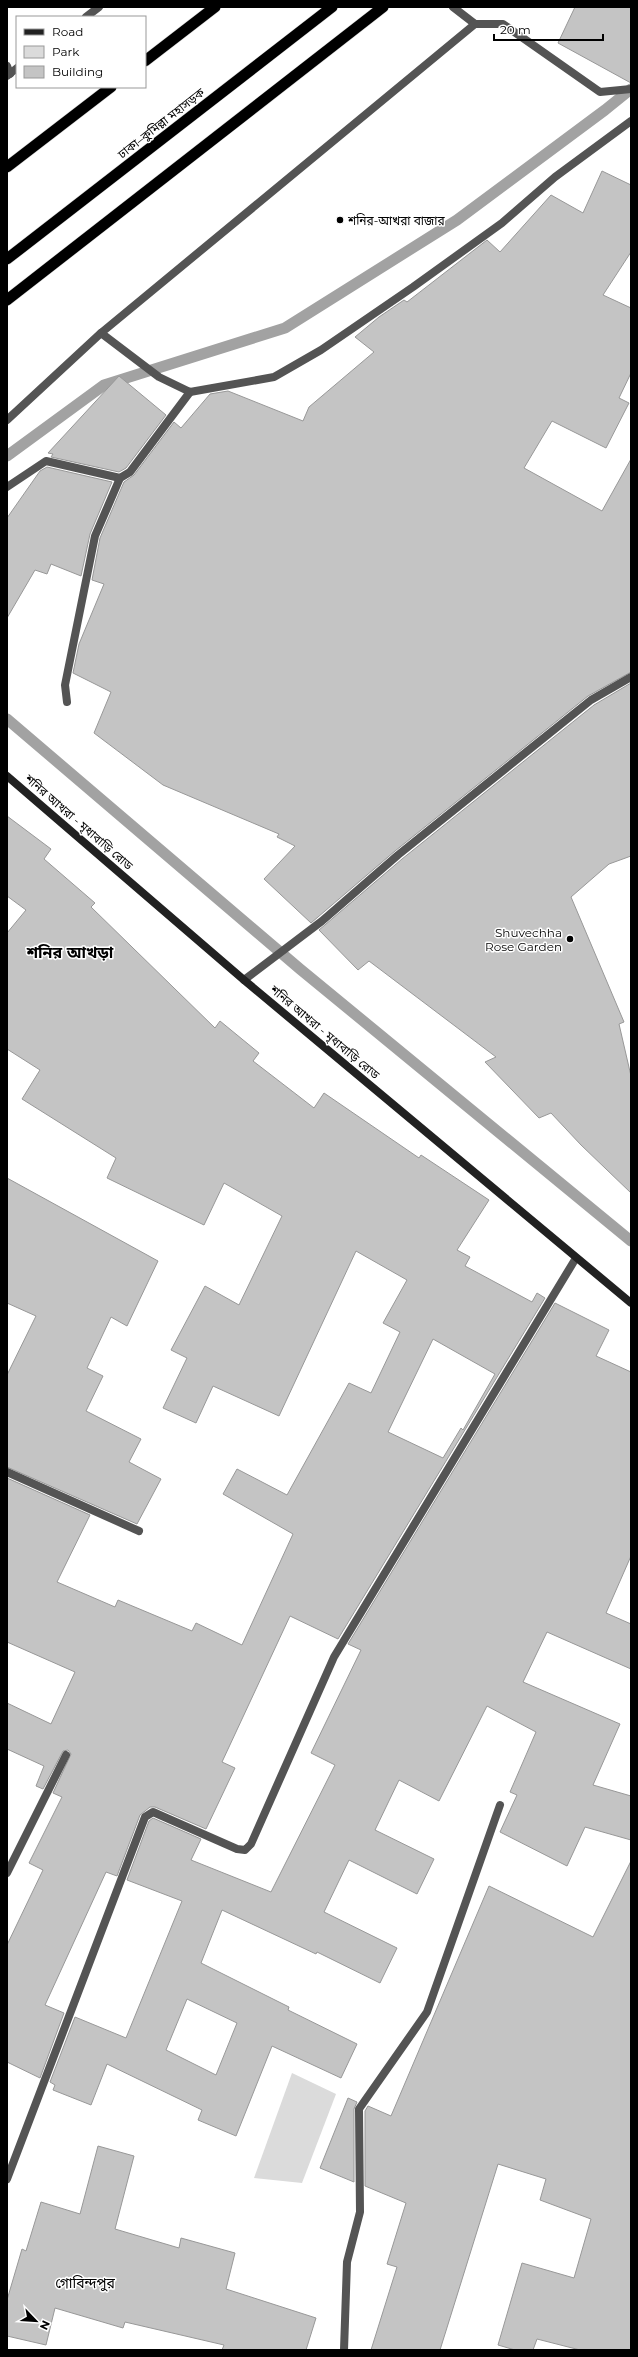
<svg xmlns="http://www.w3.org/2000/svg" width="638" height="2357" font-family="Montserrat,'Noto Sans Bengali',sans-serif">
<style>
.green{fill:#dbdbdb}
.lines{fill:none;stroke-linecap:round;stroke-linejoin:round}
.stream{stroke:#a2a2a2;stroke-width:11}
.building{fill:#c4c4c4;stroke:#989898;fill-rule:evenodd}
.trunk-casing{stroke:#dbdbdb;stroke-width:12}
.minor{stroke:#545454;stroke-width:8}
.secondary{stroke:#212121;stroke-width:8}
.trunk{stroke:#000;stroke-width:11}
.poi-dot{fill:#000;stroke:#fff;stroke-width:1.5}
.labels{text-anchor:middle;dominant-baseline:central;stroke-width:3;stroke-linejoin:round;paint-order:stroke}
.street-label{font-size:12px;fill:#000;stroke:#fff}
.poi-label{font-size:12px;fill:#000;stroke:#fff;text-anchor:start}
.quarter-label{font-size:14px;fill:#000;stroke:#fff}
.district-label{font-size:16px;font-weight:bold;fill:#000;stroke:#fff}
</style>
<rect width="100%" height="100%" fill="#fff"/>
<path class="green" d="M292,2073L336,2094L302,2183L254,2178Z"/>
<g class="lines">
<g class="stream">
<path d="M7,456L104,385L285,328L457,220L605,110L631,89"/>
<path d="M7,719L300,969L631,1241"/>
</g>
</g>
<g class="building">
<path d="M575,7H631V83L558,43Z"/>
<path d="M602,171L631,185V252L603,295L631,308V373L619,398L629,403L606,448L552,421L524,468L602,511L631,459V672L588,696L395,851L311,923L264,879L295,846L277,837L279,834L163,785L94,733L111,692L73,673L79,644L104,584L92,580L100,538L124,482L134,475L174,422L181,428L210,394L228,391L303,421L309,407L374,352L355,337L379,317L404,300L407,302L487,240L500,252L551,195L583,213Z"/>
<path d="M119,376L166,415L126,468L119,472L51,457L53,454L48,453Z"/>
<path d="M47,467L112,482L90,534L81,576L51,564L47,574L35,570L7,618V518L40,471Z"/>
<path d="M631,683V856L609,864L571,897L624,1022L619,1024L631,1076V1193L581,1145L551,1113L539,1118L485,1062L496,1057L369,961L358,970L319,930L402,859L594,705Z"/>
<path d="M7,816L51,849L44,859L95,903L91,907L215,1028L220,1021L259,1053L253,1061L314,1108L324,1093L419,1158L421,1155L489,1200L457,1250L470,1257L465,1266L532,1302L537,1293L545,1298L338,1639L290,1616L222,1762L235,1768L206,1829L155,1807H150L140,1815L117,1876L106,1872L45,2005L64,2013L40,2078L7,2062V1945L43,1870L29,1863L62,1797L53,1793L71,1754L68,1750L63,1751L43,1789L36,1786L44,1766L7,1749V1703L51,1724L75,1672L7,1642V1478L90,1515L57,1582L115,1607L118,1600L192,1631L196,1623L242,1645L293,1534L223,1494L237,1469L287,1495L349,1383L371,1393L400,1332L383,1323L407,1280L356,1251L279,1416L213,1386L196,1423L163,1408L187,1358L171,1350L205,1286L239,1305L282,1216L224,1183L204,1225L107,1178L116,1158L22,1099L40,1070L7,1049V933L26,910L7,896ZM433,1339L495,1374L463,1430L461,1428L443,1458L388,1432Z"/>
<path d="M7,1178L158,1261L127,1326L111,1317L87,1368L103,1376L86,1411L141,1439L129,1462L161,1479L137,1524L7,1467V1375L36,1316L7,1303Z"/>
<path d="M555,1303L609,1330L596,1356L631,1372V1556L606,1613L631,1624V1669L547,1632L523,1682L620,1724L593,1785L631,1796V1840L585,1827L567,1866L500,1832L517,1795L510,1792L536,1732L487,1706L439,1801L399,1780L375,1830L434,1859L417,1894L349,1860L324,1912L397,1948L380,1983L317,1952L316,1954L222,1910L201,1963L289,2007L288,2010L357,2044L341,2078L272,2046L236,2136L198,2120L202,2110L107,2064L91,2105L53,2090L55,2085L50,2082L75,2017L126,2038L182,1901L127,1880L149,1821L153,1818L201,1839L191,1860L271,1892L335,1765L311,1753L361,1650L348,1644ZM187,1999L237,2023L216,2075L166,2050Z"/>
<path d="M631,1861V2350H580L537,2339L533,2350H515L498,2345L522,2263L574,2278L591,2219L540,2200L546,2179L498,2164L440,2350H371L397,2267L387,2264L406,2203L365,2186V2111L368,2106L391,2116L489,1886L593,1937Z"/>
<path d="M348,2098L357,2102L354,2109V2182L320,2168Z"/>
<path d="M98,2146L134,2156L115,2229L179,2248L181,2238L235,2253L226,2289L316,2318L306,2350H222L224,2345L125,2322L123,2328L55,2308L46,2345L7,2336V2300L22,2249L26,2251L41,2202L80,2214Z"/>
</g>
<g class="lines">
<defs>
<g id="trunk">
<path d="M145,61L215,7"/>
<path d="M7,167L111,87"/>
<path d="M7,259L332,7"/>
<path d="M7,300L383,7"/>
</g>
</defs>
<use href="#trunk" class="trunk-casing"/>
<g class="minor">
<path d="M453,7L475,24H503L600,92L631,89"/>
<path d="M86,17L99,7"/>
<path d="M475,24L101,333L159,377L190,392L274,377L321,350L413,287L502,223L555,177L631,121"/>
<path d="M7,66L10,74"/>
<path d="M7,76L17,68"/>
<path d="M7,420L101,333"/>
<path d="M7,487L46,461L120,478L130,472L190,392"/>
<path d="M67,702L65,685L95,536L120,478"/>
<path d="M244,980L322,921L398,855L591,700L631,677"/>
<path d="M7,1472L139,1531"/>
<path d="M7,1873L66,1755"/>
<path d="M7,2179L145,1817L153,1812L237,1849L245,1850L251,1844L334,1657L576,1258"/>
<path d="M344,2350L347,2262L360,2212L359,2109L427,2012L500,1805"/>
</g>
<path class="secondary" d="M7,776L244,980L631,1303"/>
<use href="#trunk" class="trunk"/>
</g>
<g class="poi-dot">
<circle cx="340" cy="220" r="4"/>
<circle cx="570" cy="939" r="4"/>
</g>
<g class="labels">
<g class="street-label">
<text transform="translate(161 123) rotate(-38)">ঢাকা–কুমিল্লা মহাসড়ক</text>
<text transform="translate(79 822) rotate(41)">শনির আখরা - মৃধাবাড়ি রোড</text>
<text transform="translate(325 1032) rotate(40)">শনির আখরা - মৃধাবাড়ি রোড</text>
</g>
<g class="poi-label">
<text x="348" y="220">শনির-আখরা বাজার</text>
<text x="562" y="932" text-anchor="end">Shuvechha<tspan x="562" dy="14">Rose Garden</tspan></text>
</g>
<g class="quarter-label">
<text x="85" y="2283">গোবিন্দপুর</text>
</g>
<g class="district-label">
<text x="70" y="952">শনির আখড়া</text>
</g>
</g>
<rect width="638" height="2357" fill="none" stroke="#000000" stroke-width="16"/>
<rect x="16" y="16" width="130" height="72" fill="#ffffff" stroke="#999999"/>
<rect x="24" y="29" width="20" height="6" fill="#212121" stroke="#999999"/>
<text x="52" y="36" font-size="12" fill="#000000">Road</text>
<rect x="24" y="46" width="20" height="12" fill="#dbdbdb" stroke="#999999"/>
<text x="52" y="56" font-size="12" fill="#000000">Park</text>
<rect x="24" y="66" width="20" height="12" fill="#c4c4c4" stroke="#999999"/>
<text x="52" y="76" font-size="12" fill="#000000">Building</text>
<g transform="translate(36 2321) rotate(115)" stroke="#ffffff" stroke-width="3" paint-order="stroke">
<path d="M0-3L7 15L0 10L-7 15Z" fill="#000000"/>
<text y="-6" font-size="11" font-weight="bold" text-anchor="middle" fill="#000000">N</text>
</g>
<path d="M494 34v6h109v-6" fill="none" stroke="#000000" stroke-width="2"/>
<text x="500" y="34" font-size="12" fill="#000000" stroke="#ffffff" stroke-width="3" paint-order="stroke">20 m</text>
</svg>
